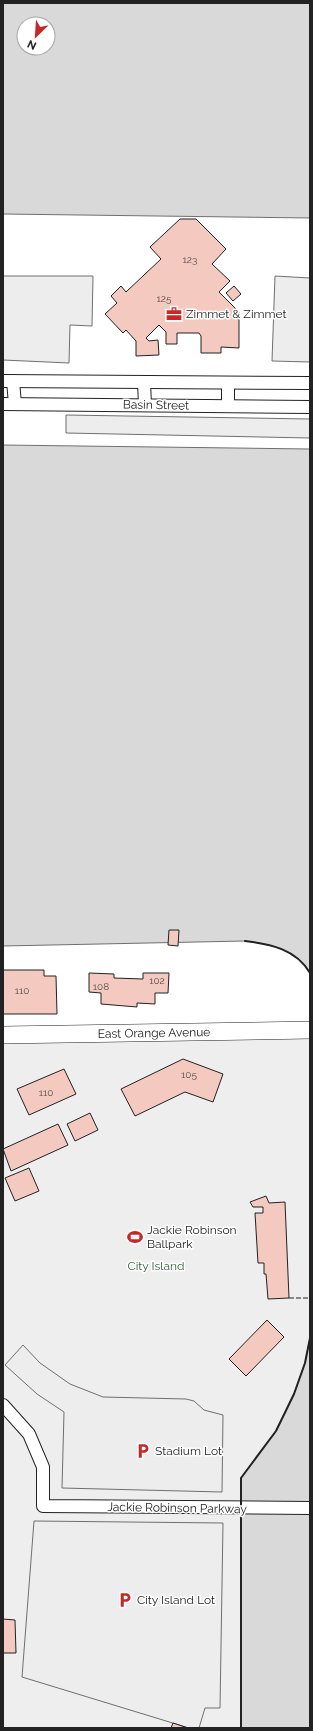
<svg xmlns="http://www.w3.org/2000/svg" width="313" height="1731" font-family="Raleway,sans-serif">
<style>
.green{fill:#eee;stroke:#6f6f6f}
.parking{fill:#ededed;stroke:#6f6f6f}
.water{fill:#d9d9d9;stroke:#6f6f6f;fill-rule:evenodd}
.building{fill:#f3c9c0;stroke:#222}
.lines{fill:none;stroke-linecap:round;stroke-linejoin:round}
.street-casing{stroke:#222;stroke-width:14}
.secondary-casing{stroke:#222;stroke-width:18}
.street{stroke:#fff;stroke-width:12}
.secondary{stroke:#fff;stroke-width:17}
.fence{stroke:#222;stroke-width:1;stroke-dasharray:5 2;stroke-linecap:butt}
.wall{stroke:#222;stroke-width:2}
.labels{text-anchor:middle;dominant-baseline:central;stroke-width:3;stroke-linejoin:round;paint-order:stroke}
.number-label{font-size:10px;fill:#564c4a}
.poi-label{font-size:12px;fill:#222;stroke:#fff;text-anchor:start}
.street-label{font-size:12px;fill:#222;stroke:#fff}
.park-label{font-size:12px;fill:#2f5e38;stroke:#fff}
</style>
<rect width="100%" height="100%" fill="#fff"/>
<path class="green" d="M310,1030V1338L305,1363L294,1394L276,1431L241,1478V1728H3V1035Z"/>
<g class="parking">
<path d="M3,276H93L92,326L70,325L69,363L3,360Z"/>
<path d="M275,276L310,278V362L272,361Z"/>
<path d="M66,415L310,419V438L66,433Z"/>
<path d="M23,1345L40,1363L70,1384L103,1397L186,1399L194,1401L204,1410L223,1415L222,1492L62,1488L64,1412L37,1394L5,1365Z"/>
<path d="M34,1521L223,1523L220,1708H205L199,1728H189L22,1677Z"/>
</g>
<g class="water">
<path d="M3,3H310V218L3,214ZM24,24H48V48H24Z"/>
<path d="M3,445L310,449V973C296,949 270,944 245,941L3,946Z"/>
<path d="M310,1338V1728H241V1478L276,1431L294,1394L305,1363Z"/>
</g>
<g class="building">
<path d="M180,219H196L226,249L212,264L230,281L219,292L239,312V348L221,347V353H201V336L199,333H177V344H166V332L159,325L146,338L149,341L158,340L159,355L136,356V341L126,330L123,333L105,314L117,303L111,296L121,286L126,292L161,259L150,247Z"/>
<path d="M234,286L241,294L233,301L226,293Z"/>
<path d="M169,930H179L178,946L168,945Z"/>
<path d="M3,970H44V976H56L57,1014H3Z"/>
<path d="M89,973L114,974V978L143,979V973H169L168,993H155V1004L137,1003V1007L101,1004V993L89,992Z"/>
<path d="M183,1059L223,1074L213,1102L185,1092L135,1116L121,1089Z"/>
<path d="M64,1069L76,1094L29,1115L17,1089Z"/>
<path d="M90,1113L98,1130L75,1141L67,1124Z"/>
<path d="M58,1124L68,1145L11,1171L3,1149Z"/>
<path d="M29,1168L39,1191L15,1201L5,1178Z"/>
<path d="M266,1196L269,1203L285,1202L289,1298L268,1299L266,1274H264V1263H258L255,1213H263V1207H253L250,1202Z"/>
<path d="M267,1320L284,1337L246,1376L229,1359Z"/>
<path d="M3,1619L15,1620L16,1653H3Z"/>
<path d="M173,1723L188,1728H171Z"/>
</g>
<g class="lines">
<defs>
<g id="street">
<path d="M3,381L310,383"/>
<path d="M13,381L15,404"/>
<path d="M144,382L145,405"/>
<path d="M228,383V406"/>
<path d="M3,404L310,407"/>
<path d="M3,1405L29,1434L43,1467V1506L310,1508"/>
</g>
<path id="secondary" d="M3,1035L310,1030"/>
</defs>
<use href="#street" class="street-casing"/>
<use href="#secondary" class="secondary-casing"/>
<use href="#street" class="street"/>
<use href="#secondary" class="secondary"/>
<path class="fence" d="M289,1298H310"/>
<g class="wall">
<path d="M245,941C270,944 296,949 310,973"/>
<path d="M241,1506V1478L276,1431L294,1394L305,1363L310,1338"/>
<path d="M241,1728V1512"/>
</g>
</g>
<defs>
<symbol id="office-bare" viewBox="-9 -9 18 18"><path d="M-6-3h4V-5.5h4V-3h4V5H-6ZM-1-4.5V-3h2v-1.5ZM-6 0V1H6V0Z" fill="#c62828" stroke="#fff" stroke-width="2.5" paint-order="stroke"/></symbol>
<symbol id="stadium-bare" viewBox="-9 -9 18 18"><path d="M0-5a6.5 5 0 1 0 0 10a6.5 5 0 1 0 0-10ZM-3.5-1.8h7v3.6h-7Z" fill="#c62828" stroke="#fff" stroke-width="2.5" paint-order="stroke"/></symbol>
<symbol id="parking-bare" viewBox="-9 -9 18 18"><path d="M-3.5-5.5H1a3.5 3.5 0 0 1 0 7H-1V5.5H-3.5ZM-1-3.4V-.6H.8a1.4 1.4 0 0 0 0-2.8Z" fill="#c62828" stroke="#fff" stroke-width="2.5" paint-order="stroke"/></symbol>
</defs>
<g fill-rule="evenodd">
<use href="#office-bare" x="163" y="303" width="22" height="22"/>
<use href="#stadium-bare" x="124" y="1226" width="22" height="22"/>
<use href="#parking-bare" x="132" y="1440" width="22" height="22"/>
<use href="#parking-bare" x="114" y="1589" width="22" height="22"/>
</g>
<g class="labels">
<g class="number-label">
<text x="190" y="259">123</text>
<text x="164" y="298">125</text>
<text x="157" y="980">102</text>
<text x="101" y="986">108</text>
<text x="22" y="990">110</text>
<text x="189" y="1074">105</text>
<text x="46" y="1092">110</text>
</g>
<g class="poi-label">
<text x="186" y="314">Zimmet &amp; Zimmet</text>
<text x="147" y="1230">Jackie Robinson<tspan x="147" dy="14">Ballpark</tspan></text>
<text x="155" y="1451">Stadium Lot</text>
<text x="137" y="1600">City Island Lot</text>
</g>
<g class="street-label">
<text transform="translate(156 405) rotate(1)">Basin Street</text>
<text transform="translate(154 1033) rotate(-1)">East Orange Avenue</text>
<text transform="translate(177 1508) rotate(1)">Jackie Robinson Parkway</text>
</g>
<g class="park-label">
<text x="156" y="1266">City Island</text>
</g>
</g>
<rect width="313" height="1731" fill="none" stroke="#222222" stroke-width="8"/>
<g transform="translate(36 36) rotate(205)"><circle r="19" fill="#ffffff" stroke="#a7a7a7"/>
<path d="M0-3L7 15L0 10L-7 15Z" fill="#c62828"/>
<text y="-6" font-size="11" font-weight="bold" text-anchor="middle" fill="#222222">N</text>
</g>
</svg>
